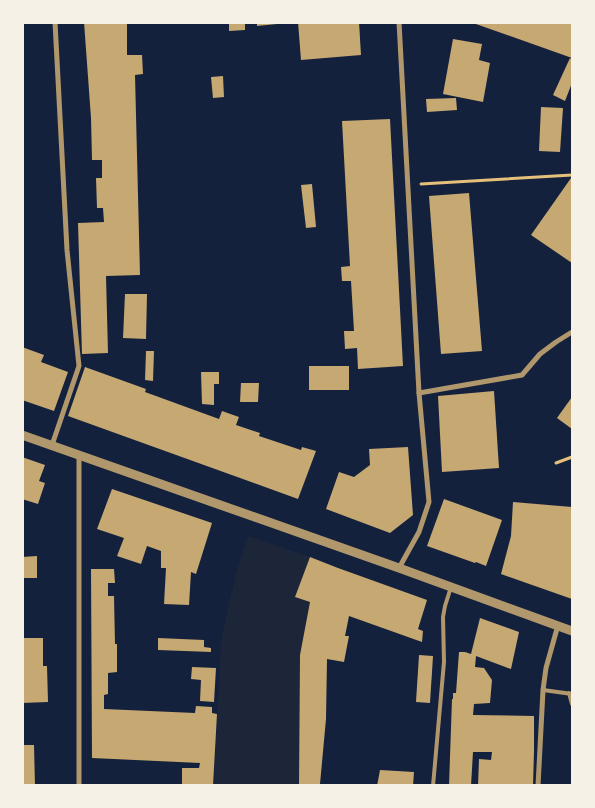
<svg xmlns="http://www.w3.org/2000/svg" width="595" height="808" font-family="'Archivo Narrow',sans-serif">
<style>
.green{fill:#1d2539}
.building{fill:#c6a872}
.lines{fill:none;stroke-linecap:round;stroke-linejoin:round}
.path{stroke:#e5c07b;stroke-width:3}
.service{stroke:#b1986c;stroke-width:4}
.minor{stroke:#b1986c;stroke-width:5}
.tertiary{stroke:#b1986c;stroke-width:9}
</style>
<rect width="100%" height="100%" fill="#14213d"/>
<path class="green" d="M248,536L310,557L295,596L310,602L300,655L299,784H214L221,641L236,573Z"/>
<g class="building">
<path d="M84,22H127V55H142L143,74L135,75L140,275L106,276L108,353L82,354L78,223L104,222L103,208H97L96,178H102V160H92L91,118Z"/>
<path d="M229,22H245V30L229,31Z"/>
<path d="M257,22H277V24L257,26Z"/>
<path d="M298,22H359L361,55L301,60Z"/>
<path d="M473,22H572V58L473,23Z"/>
<path d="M453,39L482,44L479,60L490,63L483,102L443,94Z"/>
<path d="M570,58L572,60V83L565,101L553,95Z"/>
<path d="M223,76L224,97L213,98L211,77Z"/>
<path d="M456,98L457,110L427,112L426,99Z"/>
<path d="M541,107L563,108L560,152L539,151Z"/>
<path d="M390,119L403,366L358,369L357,348L345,349L344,331H354L351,281H342L341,267L350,266L342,121Z"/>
<path d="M571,178L572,179V263L531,235Z"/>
<path d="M312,184L316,227L306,228L301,185Z"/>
<path d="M469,193L482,351L441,354L429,196Z"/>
<path d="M125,294H147L146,339L123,338Z"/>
<path d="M22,347L44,355L41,362L68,372L54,411L22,400Z"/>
<path d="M146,351H154L153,381L145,380Z"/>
<rect x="309" y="366" width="40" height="24"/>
<path d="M85,367L146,389L145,392L219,419L222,411L239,417L236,425L260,433L259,436L301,450L302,447L316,451L298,499L68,416Z"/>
<path d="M201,372H219V384H214V405L202,404Z"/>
<path d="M241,383H259L258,402H240Z"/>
<path d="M494,391L499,468L442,472L438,396Z"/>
<path d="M572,397V429L557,418Z"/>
<path d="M408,447L413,515L390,533L326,509L339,472L354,477L370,465L369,449Z"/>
<path d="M22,457L45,465L39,481L45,483L38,504L22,499Z"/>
<path d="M112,489L212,523L196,574L191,572L189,605L164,604L166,568H161V551L147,546L141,564L117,556L124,538L97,529Z"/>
<path d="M444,499L502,520L486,566L476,562L475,563L427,546Z"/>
<path d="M513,502L572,507V555L571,556H572V599L501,574L511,536Z"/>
<path d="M37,556V578H22V557Z"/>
<path d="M310,557L338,568L427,600L418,629L423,631L422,642L349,616L345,636H349L344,662L327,659L326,719L320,784H299L300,655L310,602L295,597Z"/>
<path d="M91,569H114L115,583H108V596H114L115,644H117V672L108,673V694L104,695V709L195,713L196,706L212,707V713L217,714L213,786H182V768H199L200,763L92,758Z"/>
<path d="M480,618L519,632L511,669L476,656L475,667L484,668L492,680L490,703L474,704L473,715L534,716V751L533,786H478L479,759L491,760L492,752H473L471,786H449L452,699H453V693H456L459,652H465L471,654Z"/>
<path d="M22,638H43V666H47L48,702L22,703Z"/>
<path d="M158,638L204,640V647L211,648V652L158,650Z"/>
<path d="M419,655L433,656L430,703L416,702Z"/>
<path d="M192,667L216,668L214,702L200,701L201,680L191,679Z"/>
<path d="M22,745H34L35,786H22Z"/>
<path d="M380,770L414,772L413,786H377Z"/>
</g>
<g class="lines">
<g class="path">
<path d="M421,184L572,175"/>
<path d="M556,463L572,457"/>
</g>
<g class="service">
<path d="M543,690L572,694"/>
<path d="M569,693L572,704"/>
<path d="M433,786L444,662L443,617L445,606L451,587"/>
</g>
<g class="minor">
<path d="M399,22L419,393L429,502L419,532L399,568"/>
<path d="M419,393L522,375L540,354L556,342L572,332"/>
<path d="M52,445L79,366L67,250L55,22"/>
<path d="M79,454V786"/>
<path d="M538,786L543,690L546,668L558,625"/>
</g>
<path class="tertiary" d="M22,435L399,568L572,631"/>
</g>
<rect width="595" height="808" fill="none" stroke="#f6f1e7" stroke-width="48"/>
</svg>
